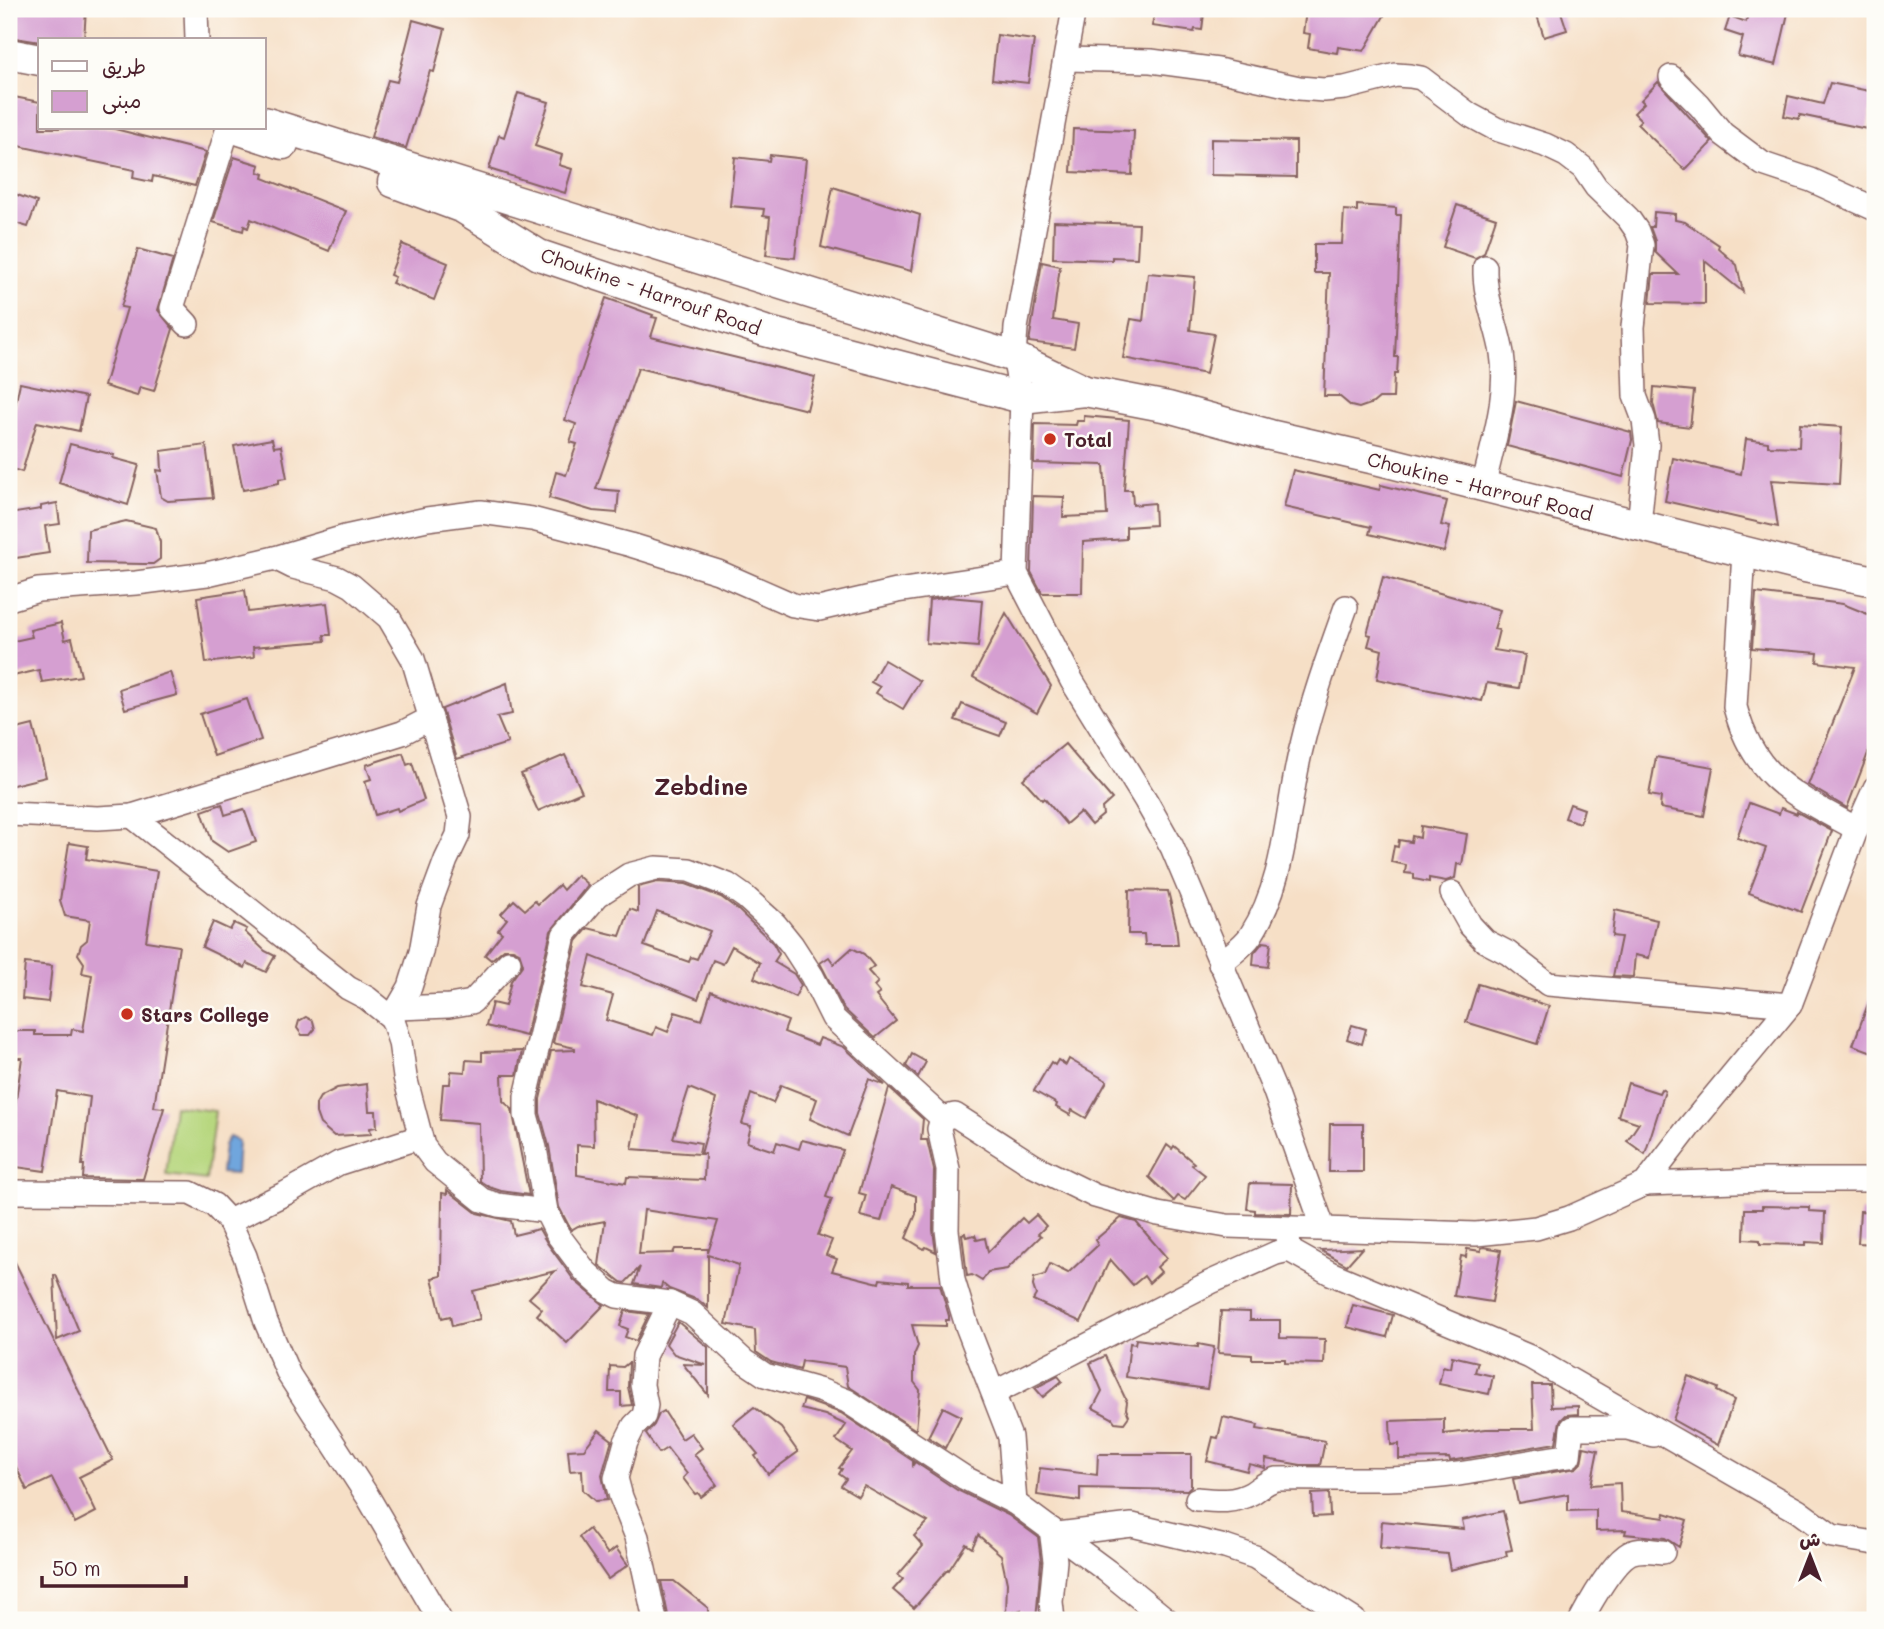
<svg xmlns="http://www.w3.org/2000/svg" width="1884" height="1629" font-family="Mali,'Playpen Sans Arabic',sans-serif">
<style>
.green{fill:#b7d77f;stroke:#807b55;stroke-width:2}
.water{fill:#70a6dd;stroke:#5d6284;stroke-width:2}
.building{fill:#d59fd1;fill-rule:evenodd}
.lines{fill:none;stroke-linecap:round;stroke-linejoin:round}
.minor-casing{stroke:#866261;stroke-width:26}
.major-casing{stroke:#866261;stroke-width:33}
.minor{stroke:#fff;stroke-width:23}
.major{stroke:#fff;stroke-width:30}
.poi-dot{fill:#c8321e;stroke:#fdfcf7;stroke-width:2.5}
.labels{text-anchor:middle;dominant-baseline:central;stroke-width:5;stroke-linejoin:round;paint-order:stroke}
.street-label{font-size:19px;fill:#4a1f2b;stroke:#fdfcf7}
.poi-label{font-size:19px;font-weight:bold;fill:#4a1f2b;stroke:#fdfcf7;text-anchor:start}
.quarter-label{font-size:23px;font-weight:bold;fill:#4a1f2b;stroke:#fdfcf7}
</style>
<rect width="100%" height="100%" fill="#fdfcf7"/>
<filter id="ink" filterUnits="userSpaceOnUse"><feTurbulence type="fractalNoise" baseFrequency=".0143" numOctaves="2"/><feDisplacementMap in="SourceGraphic" scale="14" xChannelSelector="R" yChannelSelector="G"/><feConvolveMatrix kernelMatrix="1 2 1 2 8 2 1 2 1" color-interpolation-filters="sRGB"/></filter>
<filter id="wash" filterUnits="userSpaceOnUse"><feTurbulence type="fractalNoise" baseFrequency=".00686" numOctaves="4" result="noise"/><feDisplacementMap in="SourceGraphic" scale="28" xChannelSelector="R" yChannelSelector="G"/><feGaussianBlur stdDeviation="1.57" result="paint"/><feColorMatrix in="noise" values="0 0 0 0 0 0 0 0 0 0 0 0 0 0 0 0 0 1.4 0 .05"/><feComposite in="paint" operator="in"/></filter>
<g filter="url(#wash)">
<rect width="100%" height="100%" fill="#f6dfc6"/>
<path class="green" d="M174,1106L215,1111L206,1180L166,1175Z"/>
<path class="water" d="M229,1137L238,1141L236,1174L221,1173L224,1145Z"/>
<g id="blocks">
<g class="building">
<path d="M9,9H86L84,40H40V42L9,37Z"/>
<path d="M1155,9H1198L1197,12L1204,13L1202,30L1195,29L1194,32L1152,26Z"/>
<path d="M1312,9H1388L1364,51L1338,47L1337,53L1308,48L1310,34L1303,33L1306,11L1311,12Z"/>
<path d="M1535,9H1560L1567,30L1544,37Z"/>
<path d="M1749,9H1789L1776,65L1738,56L1743,37L1725,31L1730,16L1746,22Z"/>
<path d="M413,20L445,29L434,72L430,71L406,148L371,137L388,80L397,82Z"/>
<path d="M997,35L1034,40L1028,83L992,79Z"/>
<path d="M1658,82L1712,142L1685,170L1637,124L1641,120L1634,113L1644,103L1641,100Z"/>
<path d="M1830,83L1874,92L1867,129L1800,115L1799,119L1784,116L1788,96L1823,104Z"/>
<path d="M518,93L549,102L535,146L562,155L559,165L572,169L565,193L489,169L499,135L504,137Z"/>
<path d="M9,96L40,102V128H111L206,152L195,186L153,176L152,182L133,178L134,170L9,144Z"/>
<path d="M1073,129L1134,131L1132,175L1071,172Z"/>
<path d="M1211,139L1296,141V177L1211,175Z"/>
<path d="M770,155L806,159L795,258L766,255L770,217L763,216L764,209L730,206L735,157L769,161Z"/>
<path d="M234,157L260,165L258,172L264,174L263,178L346,211L329,251L251,219L248,228L244,226L243,231L213,222Z"/>
<path d="M833,187L920,215L911,271L821,247Z"/>
<path d="M9,192L37,202L28,227L9,221Z"/>
<path d="M1357,205L1396,208V215H1401L1395,357H1398L1397,374H1394L1393,398H1379L1373,403L1359,408L1351,406L1339,396H1324L1329,273H1314V244H1342L1344,210L1357,211Z"/>
<path d="M1457,205L1496,218L1484,253L1475,258L1443,247Z"/>
<path d="M1654,212L1675,214V220L1685,222L1719,245L1718,248L1737,265L1743,292L1705,261V304L1650,303L1653,274H1678L1655,252V241L1650,227H1653Z"/>
<path d="M1054,221L1139,224L1137,258L1112,257V260L1053,258Z"/>
<path d="M402,244L448,263L434,300L392,283L395,277L390,275Z"/>
<path d="M138,249L173,259L158,310L173,329L154,391L140,387L137,396L104,386L127,308L121,307Z"/>
<path d="M1042,262L1060,266L1053,320L1078,324L1074,348L1029,342Z"/>
<path d="M1148,273L1195,277L1190,330L1214,334L1206,374L1123,358L1131,319L1143,321Z"/>
<path d="M606,298L653,315L652,317L657,318L651,337L815,377L807,410L638,368L596,489L619,491L617,513L593,511L549,498L556,472L566,475L577,444L570,442L576,424L565,420Z"/>
<path d="M20,383L86,397L79,431L37,422L22,472L9,468V433Z"/>
<path d="M1654,387L1694,391L1690,427L1658,423L1653,403Z"/>
<path d="M1516,401L1631,432L1632,440L1623,477L1507,446Z"/>
<path d="M1084,416L1129,420L1124,490H1132L1133,505L1154,503L1155,525L1126,527V539L1083,542L1082,593H1042L1031,572L1033,496L1064,497L1063,517L1107,515L1104,465L1034,463L1035,424L1076,425L1077,421H1084Z"/>
<path d="M1800,424L1842,427L1839,484L1771,480L1778,527L1665,501L1673,458L1741,474L1746,439L1768,442V446L1799,447Z"/>
<path d="M272,439L274,447L281,446L287,478L279,479V483L243,490L234,446Z"/>
<path d="M70,444L114,455L113,458L139,465L128,505L59,483Z"/>
<path d="M206,445L213,498L168,501L161,497L157,470L162,471L161,451Z"/>
<path d="M1293,470L1380,490L1381,485L1447,501L1441,525L1450,527L1444,552L1369,534L1371,527L1284,507Z"/>
<path d="M57,503L60,524L45,526L49,553L9,559V514L41,509V506Z"/>
<path d="M126,521L156,528L160,542V559L153,564H144L87,563L88,530Z"/>
<path d="M1383,577L1500,610L1494,629L1499,630L1494,650L1525,655L1519,688L1487,683L1482,701L1377,679L1382,650L1368,646L1371,635L1367,634Z"/>
<path d="M245,590L248,612L327,603L331,635H324L325,641L253,647L254,657L206,663L197,597Z"/>
<path d="M1756,593L1843,604L1875,617V735L1847,808L1808,785L1855,667L1817,662L1818,653L1752,648Z"/>
<path d="M949,597L982,600L978,647L926,643L929,600Z"/>
<path d="M1006,613L1051,686L1037,713L973,677Z"/>
<path d="M61,623L65,640L72,638L81,676L42,682L39,670L9,677V642L32,637L30,630Z"/>
<path d="M884,660L920,681L903,709L876,693L880,687L871,682Z"/>
<path d="M170,672L177,695L125,709L119,689Z"/>
<path d="M507,683L512,714L497,717L508,743L457,759L442,709Z"/>
<path d="M247,699L261,740L214,756L200,714Z"/>
<path d="M962,704L1006,722L1000,736L955,720Z"/>
<path d="M33,725L46,777L9,786V731Z"/>
<path d="M1065,744L1112,799L1102,808L1103,815L1091,825L1080,812L1066,824L1044,798L1042,800L1023,779Z"/>
<path d="M403,753L407,765L412,763L424,800L398,811L397,808L375,815L365,781L371,779L366,765Z"/>
<path d="M565,755L582,792L538,811L521,774Z"/>
<path d="M1656,757L1713,767L1704,816L1660,808L1661,797L1649,795Z"/>
<path d="M1749,803L1779,814L1781,808L1797,814V812L1832,831L1801,912L1749,893L1766,848L1737,838Z"/>
<path d="M222,804L225,815L244,809L256,842L228,852L212,841L202,811Z"/>
<path d="M1570,804L1584,809L1580,823L1565,818Z"/>
<path d="M1421,826L1467,834L1462,865L1457,864L1455,878L1446,881L1429,878V882L1414,879V874L1405,873L1406,865L1391,862L1394,846L1398,847L1399,840L1411,842L1412,836L1420,838Z"/>
<path d="M69,843L88,846L86,859L157,871L146,941L179,946L154,1107L164,1108L143,1179L83,1178L84,1165H82L90,1097L57,1091L45,1171L9,1166V1149L22,1058H9V1031H35V1035H71L72,1029L83,1031L92,975L82,973L84,963L78,954L81,945L87,940L90,920L65,916L60,900Z"/>
<path d="M577,875L588,885L551,931L526,1036L486,1026L492,1003L505,1006L511,981L523,964L519,952L513,949H504L491,960L485,955L502,933L498,930L507,919L501,914L514,900L525,910L535,901L538,904L559,885L563,890Z"/>
<path d="M657,882L686,884L721,897L736,908L773,943L779,954L774,962L794,974L801,985L795,997L754,978L760,963L732,946L723,964L713,960L698,999L591,956L583,987L613,995L606,1020L653,1035L656,1027L668,1032L675,1012L702,1020L711,991L788,1021L784,1032L817,1045L820,1038L844,1047L885,1085L869,1079L848,1136L810,1119L817,1099L781,1085L773,1103L751,1094L742,1124L751,1126L747,1142L774,1151L777,1142L799,1149L802,1140L843,1150L826,1197L832,1199L818,1235L832,1240L826,1255L837,1259L832,1271L879,1283L880,1279L908,1282V1285H940L949,1316V1320H946V1326L912,1325L918,1346L914,1355V1382L920,1390L916,1430L848,1386L845,1367L802,1361L800,1370L771,1362L756,1352L755,1330L726,1324L739,1265L708,1255V1308L698,1300L669,1289L662,1283L661,1288L634,1284L640,1267L625,1283L621,1282L599,1265L605,1221L578,1226L571,1230L559,1207L549,1146L540,1113V1099L551,1051L575,1050V1048L553,1043L577,941L588,928L620,936L630,909L638,912V887ZM657,911L710,931L697,959L691,957L689,962L644,946ZM689,1088L716,1099L701,1154H705L704,1180L627,1177L626,1183L577,1175V1145L594,1146L593,1099L638,1116L632,1149L699,1154L701,1143L673,1138ZM644,1210L718,1221L708,1253V1249H675L673,1253L639,1254Z"/>
<path d="M1129,890L1168,891L1176,925L1178,945H1145L1144,934H1128Z"/>
<path d="M1615,910L1657,920L1649,958L1635,955L1633,977L1613,976L1621,937L1612,936Z"/>
<path d="M213,922L230,930L234,923L247,929L245,932L265,951L275,956L266,972L247,963L245,968L202,947Z"/>
<path d="M1263,942L1271,943L1268,967L1253,965L1254,953Z"/>
<path d="M852,948L864,954L874,966L868,971L878,982L874,986L880,993L876,996L896,1021L875,1038L844,1009L820,963L829,957L834,964Z"/>
<path d="M25,963L52,966L48,1002L22,999Z"/>
<path d="M1478,984L1549,1006L1537,1044L1466,1022Z"/>
<path d="M1873,990H1875V1053L1853,1045Z"/>
<path d="M306,1017L313,1021L315,1029L310,1035H302L297,1028L299,1021Z"/>
<path d="M1352,1025L1366,1029L1362,1044L1347,1039Z"/>
<path d="M522,1051L517,1075H502L503,1101L512,1109L529,1195L501,1191L489,1187L480,1181L479,1123L440,1120L443,1084H450L451,1071L465,1072L466,1060L482,1061V1052Z"/>
<path d="M912,1054L926,1062L918,1077L906,1066Z"/>
<path d="M1069,1059L1107,1081L1086,1118L1072,1110L1070,1115L1056,1107L1057,1104L1034,1091L1051,1062L1055,1065L1058,1060L1066,1065Z"/>
<path d="M1628,1083L1659,1093L1661,1089L1665,1091L1645,1154L1627,1141L1639,1123L1618,1116Z"/>
<path d="M367,1084L369,1111H376L377,1127L370,1128L371,1134L334,1136L320,1124L316,1113V1104L320,1097L337,1088Z"/>
<path d="M889,1088L923,1119L921,1140H927L934,1170L933,1230L936,1252L926,1247L924,1249L906,1238L916,1214V1196L891,1187L881,1221L860,1216L866,1195L859,1193Z"/>
<path d="M1330,1124H1363V1172H1329Z"/>
<path d="M1167,1145L1172,1149L1174,1146L1194,1163L1192,1165L1205,1175L1185,1200L1178,1196L1174,1201L1149,1177Z"/>
<path d="M1250,1183L1292,1184L1291,1214L1255,1213V1210L1247,1209Z"/>
<path d="M447,1190L477,1213L511,1221L514,1235L539,1229L547,1243L574,1280L604,1305L567,1343L537,1315L542,1309L529,1298L555,1271L473,1291L480,1319L452,1326L450,1316L442,1318L432,1278L441,1276L442,1193L447,1194Z"/>
<path d="M1762,1206L1809,1207V1211L1825,1212L1824,1243L1806,1242V1245L1760,1244V1240L1744,1239L1745,1209H1762Z"/>
<path d="M1860,1211L1875,1212V1244L1858,1243Z"/>
<path d="M1036,1215L1046,1226L1038,1234L1041,1236L1007,1269L988,1272L982,1281L972,1275L967,1276L962,1234L965,1233L966,1237L975,1235L977,1240L985,1238L988,1252L1022,1218L1027,1223Z"/>
<path d="M1121,1218L1136,1222L1167,1258L1157,1267L1161,1272L1149,1283L1144,1276L1133,1285L1110,1259L1081,1322L1033,1300L1036,1295L1033,1286L1034,1278L1045,1275L1050,1264L1068,1273L1098,1245L1095,1240Z"/>
<path d="M1484,1247L1501,1250L1492,1302L1454,1296L1461,1256L1466,1257L1467,1249L1481,1251V1248Z"/>
<path d="M1362,1248L1347,1265L1320,1250Z"/>
<path d="M9,1250L113,1460L79,1477L96,1512L75,1523L52,1478L27,1490L9,1452Z"/>
<path d="M54,1275H56L79,1331L57,1340Z"/>
<path d="M1353,1305L1393,1315L1387,1337L1347,1327Z"/>
<path d="M625,1311L649,1314L636,1341L625,1337L628,1329L620,1326Z"/>
<path d="M1221,1311L1250,1312V1320H1280V1338L1325,1339L1324,1364L1285,1363V1359H1252V1355L1218,1353Z"/>
<path d="M678,1322L708,1347V1395L683,1364L706,1365L674,1354L666,1344Z"/>
<path d="M1136,1339L1198,1347V1344L1214,1347L1207,1389L1126,1377L1130,1343L1135,1344Z"/>
<path d="M1105,1356L1127,1402L1126,1409L1129,1416L1124,1423L1115,1422L1112,1418L1093,1408L1102,1391L1090,1363Z"/>
<path d="M1452,1356L1478,1362L1475,1372L1493,1376L1489,1394L1439,1384L1443,1366L1450,1368Z"/>
<path d="M628,1363H629L628,1387L632,1405L621,1406V1392H609L610,1366L623,1367Z"/>
<path d="M1058,1376L1062,1381L1043,1397L1035,1388Z"/>
<path d="M1688,1376L1718,1388L1717,1391L1734,1400L1718,1445L1673,1420Z"/>
<path d="M1532,1385H1550L1551,1407L1578,1406V1414L1566,1415L1560,1421L1556,1443L1450,1461L1449,1458L1399,1459V1444L1391,1445L1390,1421L1444,1419V1434L1486,1429H1534Z"/>
<path d="M804,1400L841,1413L913,1461V1465L915,1462L957,1490L1008,1515L1038,1537L1041,1561L1036,1620H1021V1610L1006,1615L1007,1583L1001,1555L978,1535L972,1548L966,1544L949,1570L948,1569L914,1608L893,1590L903,1579L898,1575L923,1546L914,1536L928,1522L864,1486L858,1496L841,1486L846,1479L839,1474L842,1469L839,1468L852,1451L836,1440L846,1425L825,1415L801,1409Z"/>
<path d="M754,1407L781,1428L798,1452L768,1474L755,1456L758,1454L733,1424Z"/>
<path d="M943,1407L961,1416L945,1448L928,1437Z"/>
<path d="M664,1411L682,1439L691,1433L702,1448L694,1454L717,1485L701,1497L698,1493L695,1494L683,1478L687,1474L667,1448L659,1453L646,1434L654,1425L659,1414Z"/>
<path d="M1223,1417L1258,1425L1257,1429L1325,1441L1320,1465H1301L1266,1459L1265,1468L1249,1464L1247,1471L1207,1461L1213,1437L1218,1438Z"/>
<path d="M599,1430L612,1440L602,1475L607,1500L595,1501L583,1490L582,1470L570,1471L568,1450L584,1449Z"/>
<path d="M1584,1447L1598,1450L1591,1485L1620,1483L1621,1512L1664,1518L1665,1513L1687,1520L1679,1547L1665,1538L1625,1534L1626,1530L1596,1531V1510L1568,1511V1494L1518,1503L1513,1479L1576,1468L1581,1463Z"/>
<path d="M1098,1454H1191V1486L1187,1490L1080,1488V1501L1037,1495L1040,1468L1097,1475Z"/>
<path d="M1329,1493L1330,1516L1313,1517L1312,1494Z"/>
<path d="M1503,1511L1512,1550L1506,1551L1507,1556L1450,1570L1447,1554L1380,1548L1382,1521L1464,1529L1462,1520Z"/>
<path d="M589,1529L608,1554L616,1548L628,1565L608,1579L579,1537Z"/>
<path d="M661,1581H674L708,1608V1620H669Z"/>
</g>
</g>
</g>
<g filter="url(#ink)">
<use href="#blocks" fill-opacity="0" stroke="#866261" stroke-width="2"/>
<g class="lines">
<defs>
<g id="minor">
<path d="M196,9L197,40"/>
<path d="M1074,9L1016,328L1014,357L1022,398L1016,573L1072,681L1146,801L1172,847L1274,1089L1323,1227"/>
<path d="M1066,59L1151,61L1218,70L1299,88L1324,90L1345,88L1396,75L1410,76L1421,78L1470,115L1496,129L1545,145L1566,155L1583,168L1596,187L1628,218L1637,231L1642,245L1633,327L1635,396L1644,420L1647,445L1639,525"/>
<path d="M1671,77L1699,105L1723,134L1763,164L1811,180L1875,209"/>
<path d="M187,324L172,308L228,128"/>
<path d="M1483,488C1492,445 1509,397 1502,353C1497,323 1484,298 1485,267"/>
<path d="M1744,552L1735,707C1755,781 1796,795 1857,829"/>
<path d="M9,599L38,590L136,583L207,574L275,558L345,537L427,519L481,512L532,519L631,545L718,572L793,605L819,609L897,591L1016,573"/>
<path d="M9,814L98,818L132,816L367,744L402,733L431,718"/>
<path d="M132,816L348,988L367,998L392,1018L410,987L421,952L429,906L446,860L458,835L460,817L413,659L389,618L352,586L337,578L293,567L275,558"/>
<path d="M1452,893L1470,925L1485,941L1508,953L1548,984L1790,1005"/>
<path d="M1220,964C1230,955 1244,946 1251,935C1287,879 1286,807 1302,745C1313,698 1330,652 1346,607"/>
<path d="M398,1008L449,1006L472,1002L509,962"/>
<path d="M392,1018L400,1042L405,1077L423,1146L435,1162L482,1200L498,1205L546,1211"/>
<path d="M942,1118L833,1018L812,976L792,945L775,924L745,897L728,885L689,870L656,868L629,875L598,895L564,935L526,1097V1115L535,1148L546,1211L558,1235L585,1271L607,1291L617,1296L670,1303L692,1313L744,1361L765,1375L822,1391L847,1401L965,1478L1015,1503"/>
<path d="M1645,1184L1766,1180H1875"/>
<path d="M9,1192L190,1193L214,1205L229,1221L245,1256L266,1322L289,1375L368,1497L440,1620"/>
<path d="M229,1221L286,1193L339,1163L420,1137"/>
<path d="M1289,1250L1330,1273L1530,1357L1798,1511L1832,1536L1875,1543"/>
<path d="M994,1393L1211,1282L1276,1253L1289,1250L1288,1234"/>
<path d="M1197,1499C1217,1501 1234,1503 1252,1493C1261,1487 1266,1482 1276,1479C1337,1478 1398,1482 1458,1474C1495,1469 1532,1460 1569,1456L1572,1428H1627L1653,1435"/>
<path d="M1051,1529L1055,1561L1051,1602L1053,1620"/>
<path d="M1058,1534L1132,1525L1225,1547L1255,1557L1354,1620"/>
<path d="M655,1620L637,1537L621,1497L616,1478L626,1442L634,1426L644,1416L646,1405L642,1385L644,1356L670,1303"/>
<path d="M1167,1620L1107,1571L1015,1503L1010,1437L967,1326L953,1280L947,1230L948,1169L939,1129L942,1118L955,1115L1034,1166L1095,1196L1158,1214L1227,1226L1476,1234L1536,1228L1569,1218L1645,1184L1688,1128L1790,1005L1855,833L1875,788"/>
<path d="M1581,1620C1590,1603 1613,1562 1630,1553C1641,1548 1653,1551 1663,1552"/>
</g>
<g id="major">
<path d="M9,54L40,60"/>
<path d="M264,122L1014,357L1085,391L1168,407L1270,435L1379,460L1805,567L1875,581"/>
<path d="M234,128L283,144"/>
<path d="M393,182L463,208L539,255L765,331L1022,398L1084,391"/>
</g>
</defs>
<use href="#minor" class="minor-casing"/>
<use href="#major" class="major-casing"/>
<use href="#minor" class="minor"/>
<use href="#major" class="major"/>
</g>
</g>
<g class="poi-dot">
<circle cx="1050" cy="439" r="7"/>
<circle cx="127" cy="1014" r="7"/>
</g>
<g class="labels">
<g class="street-label">
<text transform="translate(651 291) rotate(19)">Choukine - Harrouf Road</text>
<text transform="translate(1480 486) rotate(14)">Choukine - Harrouf Road</text>
</g>
<g class="poi-label">
<text x="1064" y="439">Total</text>
<text x="141" y="1014">Stars College</text>
</g>
<g class="quarter-label">
<text x="701" y="786">Zebdine</text>
</g>
</g>
<rect width="1884" height="1629" fill="none" stroke="#fdfcf7" stroke-width="35"/>
<rect x="38" y="38" width="228" height="91" fill="#fdfcf7" stroke="#b5a4a5" stroke-width="2"/>
<rect x="52" y="61" width="35" height="10" fill="#ffffff" stroke="#b5a4a5" stroke-width="2"/>
<text x="102" y="74" font-size="21" fill="#4a1f2b">طريق</text>
<rect x="52" y="91" width="35" height="21" fill="#d59fd1" stroke="#b5a4a5" stroke-width="2"/>
<text x="102" y="108" font-size="21" fill="#4a1f2b">مبنى</text>
<g transform="translate(1810 1556)" stroke="#fdfcf7" stroke-width="5" paint-order="stroke">
<path d="M0-5L12 26L0 18L-12 26Z" fill="#4a1f2b"/>
<text y="-10" font-size="19" font-weight="bold" text-anchor="middle" fill="#4a1f2b">ش</text>
</g>
<path d="M42 1576v10h144v-10" fill="none" stroke="#4a1f2b" stroke-width="3.5"/>
<text x="52" y="1576" font-size="21" fill="#4a1f2b" stroke="#fdfcf7" stroke-width="5" paint-order="stroke">50 m</text>
</svg>
